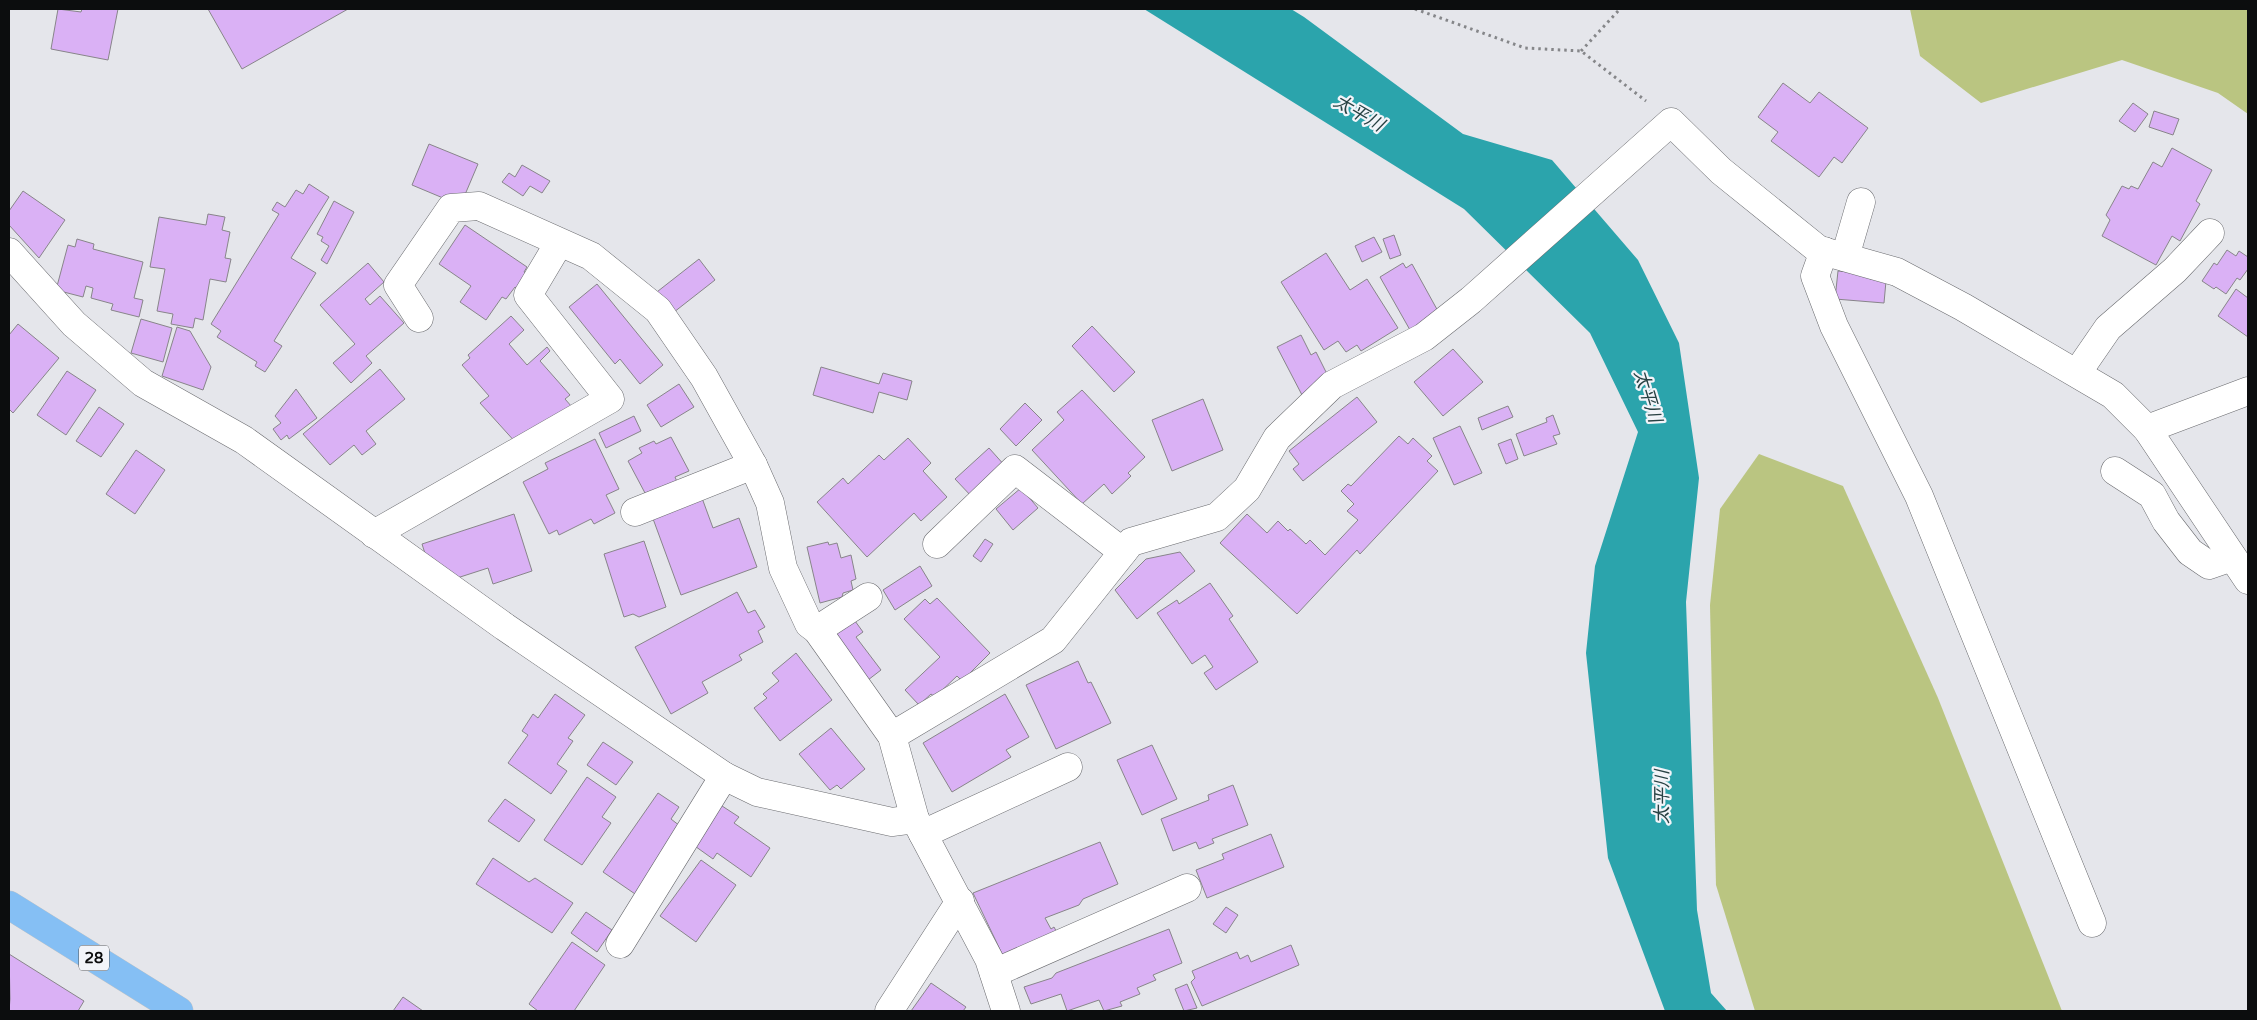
<svg xmlns="http://www.w3.org/2000/svg" width="2257" height="1020" font-family="'Varela Round','Noto Sans JP',sans-serif">
<style>
.green{fill:#bac581}
.water{fill:#2ba4ac}
.building{fill:#dab1f5;stroke:#88858a}
.lines{fill:none;stroke-linecap:round;stroke-linejoin:round}
.minor-casing{stroke:#6a6b6f;stroke-width:29}
.primary-casing{stroke:#c5c5c5;stroke-width:29}
.path{stroke:#858689;stroke-width:3;stroke-dasharray:2.5 4;stroke-linecap:butt}
.minor{stroke:#fff;stroke-width:28}
.primary{stroke:#85bff4;stroke-width:28}
.labels{text-anchor:middle;dominant-baseline:central;stroke-width:4.5;stroke-linejoin:round;paint-order:stroke}
.shield{fill:#f2f4f9;stroke:#515254;stroke-width:1}
.shield-label{font-size:15px;font-weight:bold;fill:#0c0d0e}
.water-label{font-size:18px;font-style:italic;fill:#284244;stroke:#f2f4f9}
</style>
<rect width="100%" height="100%" fill="#e5e6eb"/>
<g class="green">
<path d="M1910,9H2248V114L2218,93L2122,60L1981,103L1920,56Z"/>
<path d="M1759,454L1843,486L1938,698L2062,1011H1755L1716,885L1710,605L1720,509Z"/>
</g>
<path class="water" d="M1144,9H1291L1304,17L1463,134L1552,160L1638,260L1679,343L1699,478L1686,602L1697,910L1711,993L1727,1011H1665L1608,858L1586,653L1595,566L1638,432L1590,333L1464,209Z"/>
<g class="building">
<path d="M58,9L81,12L82,9H118L108,60L51,49Z"/>
<path d="M208,9H348L242,69Z"/>
<path d="M1783,83L1810,103L1819,92L1868,128L1842,163L1834,157L1819,177L1771,141L1778,132L1758,117Z"/>
<path d="M2133,103L2148,114L2135,132L2119,121Z"/>
<path d="M2154,111L2179,119L2173,135L2149,127Z"/>
<path d="M429,144L478,164L464,197L455,203L412,185Z"/>
<path d="M2172,148L2212,170L2196,201L2200,204L2180,241L2172,236L2156,265L2102,236L2110,220L2106,215L2122,186L2129,189L2131,186L2138,189L2153,162L2162,167Z"/>
<path d="M522,165L550,181L542,193L530,186L523,196L502,182L509,173L515,177Z"/>
<path d="M309,184L329,197L291,258L316,273L274,341L282,346L265,372L255,366L257,362L217,337L221,331L211,324L279,214L272,210L277,202L285,207L296,190L303,194Z"/>
<path d="M23,191L65,220L39,258L9,225V211Z"/>
<path d="M334,201L354,212L327,264L321,260L329,246L321,241L323,237L317,234Z"/>
<path d="M208,214L225,217L222,230L230,232L225,258L231,259L226,282L210,279L203,320L195,318L193,328L171,324L173,314L157,311L165,269L150,267L159,217L206,225Z"/>
<path d="M465,225L527,267L524,272L529,275L519,290L515,287L506,299L502,297L486,320L460,302L471,286L439,264Z"/>
<path d="M1394,235L1401,255L1390,259L1383,239Z"/>
<path d="M1374,237L1382,252L1362,262L1355,246Z"/>
<path d="M77,239L94,244L93,249L143,262L134,298L143,300L139,317L111,310L113,304L91,298L93,288L86,286L83,297L56,290L68,245L75,247Z"/>
<path d="M2227,250L2236,256L2239,251L2248,257V269L2240,280L2237,278L2226,294L2216,287L2214,289L2202,281L2214,263L2217,265Z"/>
<path d="M1326,253L1350,290L1367,279L1398,328L1361,351L1357,345L1346,352L1338,341L1324,350L1281,282Z"/>
<path d="M699,259L715,280L669,316L653,295Z"/>
<path d="M368,263L384,282L365,299L370,305L380,296L404,323L366,356L372,363L351,383L333,363L355,344L320,305Z"/>
<path d="M1403,263L1406,268L1412,264L1439,313L1410,330L1380,277Z"/>
<path d="M1838,271L1871,274L1870,279L1886,281L1884,303L1835,299Z"/>
<path d="M597,284L663,365L640,384L620,359L615,364L569,307Z"/>
<path d="M2236,289L2248,298V337L2218,316Z"/>
<path d="M511,316L524,330L509,344L527,365L547,347L550,351L540,361L570,395L565,399L572,407L517,444L480,403L489,396L462,365L470,358L468,355Z"/>
<path d="M141,319L172,328L163,362L131,353Z"/>
<path d="M18,324L59,358L13,413L9,409V335Z"/>
<path d="M1092,326L1135,372L1114,392L1072,346Z"/>
<path d="M177,327L190,331L211,367L203,390L162,376Z"/>
<path d="M1301,335L1311,355L1316,352L1330,380L1302,395L1277,347Z"/>
<path d="M1453,349L1483,382L1443,416L1414,382Z"/>
<path d="M821,367L879,384L883,373L912,381L907,400L879,392L873,413L813,395Z"/>
<path d="M380,369L405,399L366,431L376,444L362,455L354,445L330,465L303,434Z"/>
<path d="M67,371L96,390L66,435L37,415Z"/>
<path d="M679,384L694,407L661,427L647,405Z"/>
<path d="M296,389L317,418L289,439L287,435L281,440L273,429L281,423L275,416Z"/>
<path d="M1082,390L1145,457L1128,473L1131,476L1112,494L1104,484L1082,504L1032,450L1064,420L1057,412Z"/>
<path d="M1357,397L1377,422L1303,481L1293,469L1299,464L1289,451Z"/>
<path d="M1203,399L1223,450L1172,471L1152,420Z"/>
<path d="M1025,403L1042,420L1016,446L1000,429Z"/>
<path d="M1508,406L1513,417L1482,430L1478,418Z"/>
<path d="M99,407L124,424L101,457L76,441Z"/>
<path d="M1553,415L1560,434L1553,436L1557,444L1524,456L1516,434L1547,422L1546,418Z"/>
<path d="M634,416L641,431L606,448L599,433Z"/>
<path d="M1460,426L1482,473L1454,485L1433,438Z"/>
<path d="M1399,436L1408,444L1413,438L1432,456L1427,461L1438,471L1360,554L1357,550L1297,614L1220,543L1247,514L1267,533L1278,521L1288,531L1290,529L1306,544L1310,540L1325,555L1358,520L1347,511L1354,504L1341,491L1348,484L1351,486Z"/>
<path d="M671,437L689,471L675,477L678,484L645,493L628,461L642,453L639,448L654,441L656,444Z"/>
<path d="M908,438L931,463L923,471L947,497L921,521L914,513L867,557L817,502L843,478L848,484L879,455L884,460Z"/>
<path d="M595,439L619,489L606,495L615,513L594,524L591,519L559,535L557,530L549,534L523,482L548,469L545,463Z"/>
<path d="M1511,439L1518,459L1506,464L1498,444Z"/>
<path d="M989,448L1006,467L973,498L955,479Z"/>
<path d="M136,450L165,470L135,514L106,494Z"/>
<path d="M1021,488L1038,508L1013,530L996,509Z"/>
<path d="M702,498L713,528L739,518L757,567L681,595L652,516Z"/>
<path d="M514,514L532,571L493,584L488,568L454,579L427,560L422,544Z"/>
<path d="M985,539L993,544L981,562L973,556Z"/>
<path d="M644,541L666,607L639,617L633,614L624,617L604,554Z"/>
<path d="M828,542L829,545L837,543L841,558L851,555L856,579L851,581L853,590L843,593L842,597L820,603L807,547Z"/>
<path d="M1180,552L1195,571L1137,619L1115,590L1146,559Z"/>
<path d="M920,566L932,586L895,610L883,590Z"/>
<path d="M1210,583L1233,616L1229,619L1258,662L1216,690L1204,673L1213,667L1205,655L1192,664L1157,613L1177,600L1179,604Z"/>
<path d="M737,592L748,613L755,610L765,627L758,631L763,642L739,655L742,660L702,682L708,693L671,714L635,647Z"/>
<path d="M937,598L990,653L962,681L957,676L935,697L931,694L919,705L905,690L940,657L904,619L925,599L930,604Z"/>
<path d="M850,614L863,632L856,637L881,670L868,680L829,629Z"/>
<path d="M796,653L832,700L780,741L754,708L767,698L763,694L779,681L772,673Z"/>
<path d="M1078,661L1088,683L1091,682L1111,723L1056,749L1026,685Z"/>
<path d="M555,694L585,715L568,738L573,741L557,764L567,771L551,794L508,763L528,735L522,731L533,714L538,718Z"/>
<path d="M1005,694L1029,737L1006,750L1011,757L952,792L923,743Z"/>
<path d="M831,728L865,769L841,789L837,785L830,790L799,754Z"/>
<path d="M603,742L633,762L616,785L587,765Z"/>
<path d="M1152,745L1177,799L1142,815L1117,760Z"/>
<path d="M587,777L616,797L602,817L611,823L582,865L544,840Z"/>
<path d="M1233,785L1248,825L1212,839L1214,843L1199,849L1196,842L1173,851L1161,819L1209,800L1208,795Z"/>
<path d="M658,793L679,807L671,819L680,826L650,869L655,872L638,896L603,872Z"/>
<path d="M505,799L535,820L519,842L488,821Z"/>
<path d="M719,804L739,817L734,823L770,848L751,877L717,853L713,859L692,844Z"/>
<path d="M1271,834L1284,867L1207,898L1196,870L1224,859L1222,854Z"/>
<path d="M1100,842L1118,884L1083,899L1079,905L1045,918L1051,929L1054,927L1061,940L1004,958L973,893Z"/>
<path d="M493,858L529,882L535,878L573,903L552,933L476,884Z"/>
<path d="M701,860L736,885L696,942L660,916Z"/>
<path d="M1226,907L1238,915L1226,933L1213,924Z"/>
<path d="M586,912L612,930L597,952L571,933Z"/>
<path d="M1169,929L1182,963L1153,975L1156,980L1137,988L1140,994L1120,1002L1122,1006L1104,1011L1099,1000L1067,1011L1061,994L1031,1004L1024,987L1052,978L1056,973Z"/>
<path d="M572,942L605,965L574,1011H538L529,1004Z"/>
<path d="M1291,945L1299,965L1202,1006L1191,982L1195,978L1192,971L1237,952L1240,959L1248,955L1251,962Z"/>
<path d="M9,954L84,1001L78,1011H9L10,999Z"/>
<path d="M931,983L966,1007L963,1011H911Z"/>
<path d="M1187,984L1197,1008L1184,1011L1175,989Z"/>
<path d="M403,997L423,1011H393Z"/>
</g>
<g class="lines">
<defs>
<g id="minor">
<path d="M1824,251L1815,276L1834,326L1919,496L2092,923"/>
<path d="M9,252L74,324L143,383L244,440L505,627L724,776L757,792L892,822L915,819"/>
<path d="M1845,257L1861,202"/>
<path d="M419,318L398,285L451,208L479,206L591,256L658,310L704,377L753,465L770,503L783,568L809,624L817,630L892,736L915,819L989,959L1006,1011"/>
<path d="M2077,373L2108,328L2175,270L2210,233"/>
<path d="M2147,429L2248,391"/>
<path d="M2115,471L2152,495L2166,521L2190,552L2209,565L2232,557"/>
<path d="M635,512L753,465"/>
<path d="M374,534L610,399L528,295L559,243"/>
<path d="M937,544L1015,469L1123,552"/>
<path d="M817,630L868,597"/>
<path d="M892,736L1053,640L1131,542L1217,517L1247,489L1277,438L1332,385L1424,337L1471,300L1671,122L1721,171L1819,250L1897,272L1963,307L2113,395L2147,429L2248,580"/>
<path d="M923,834L1068,767"/>
<path d="M620,944L724,776"/>
<path d="M994,973L1187,888"/>
<path d="M889,1011L960,901"/>
</g>
<path id="primary" d="M9,905L179,1011"/>
</defs>
<use href="#minor" class="minor-casing"/>
<use href="#primary" class="primary-casing"/>
<g class="path">
<path d="M1415,9L1525,48L1581,51L1646,101"/>
<path d="M1581,51L1620,9"/>
</g>
<use href="#minor" class="minor"/>
<use href="#primary" class="primary"/>
</g>
<g class="labels">
<rect class="shield" x="79" y="945.5" width="30" height="25" rx="4"/>
<g class="shield-label">
<text x="94" y="958">28</text>
</g>
<g class="water-label">
<text transform="translate(1359 113) rotate(30)">太平川</text>
<text transform="translate(1648 396) rotate(73)">太平川</text>
<text transform="translate(1662 797) rotate(-90)">太平川</text>
</g>
</g>
<rect width="2257" height="1020" fill="none" stroke="#0c0d0e" stroke-width="20"/>
</svg>
